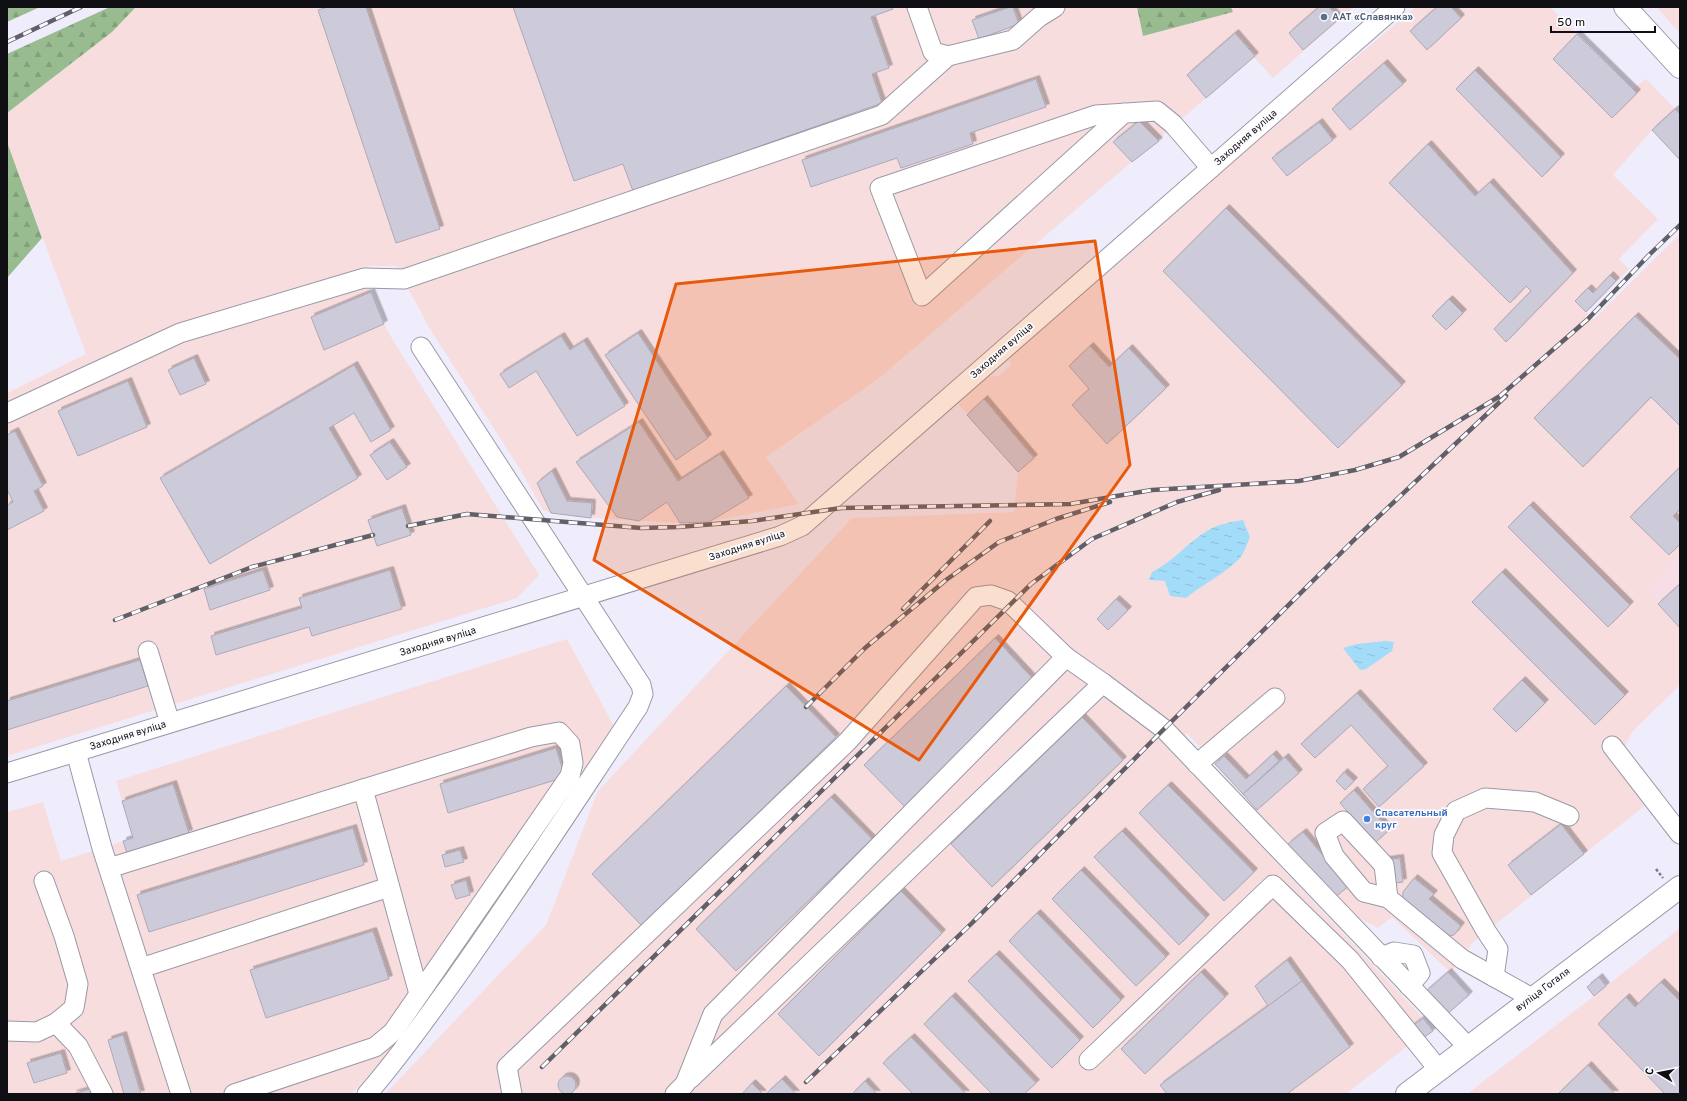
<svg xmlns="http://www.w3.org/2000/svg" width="1687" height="1101" font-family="Overpass,sans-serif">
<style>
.commercial{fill:#f6dde6}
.industrial{fill:#f8ddde}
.forest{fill:url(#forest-firs)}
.water{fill:url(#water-ripples)}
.building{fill:#cdcad9;stroke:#aca9b8;filter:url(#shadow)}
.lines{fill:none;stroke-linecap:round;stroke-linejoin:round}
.minor-casing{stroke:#9b98a7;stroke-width:21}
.major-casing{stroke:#9b98a7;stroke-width:24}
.path{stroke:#7d7b86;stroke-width:2.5;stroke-dasharray:3 2;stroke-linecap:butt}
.minor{stroke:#fff;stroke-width:19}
.major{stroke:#fff;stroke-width:22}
.rail-casing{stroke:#615f68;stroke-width:4.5}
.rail{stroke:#fcfbfe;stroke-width:3;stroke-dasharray:9;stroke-linecap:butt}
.marked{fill:#e8590c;fill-opacity:0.2;stroke:#e8590c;stroke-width:3;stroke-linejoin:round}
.service-dot{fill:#5c6f8a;stroke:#fcfbfe;stroke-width:1.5}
.shop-dot{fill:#3f7fe0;stroke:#fcfbfe;stroke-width:1.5}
.labels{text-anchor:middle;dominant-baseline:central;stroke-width:3.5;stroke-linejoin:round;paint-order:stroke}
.service-label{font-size:10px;font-weight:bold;fill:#4e5e75;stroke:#fcfbfe;text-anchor:start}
.street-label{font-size:10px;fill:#0f0e13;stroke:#fcfbfe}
.shop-label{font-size:10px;font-weight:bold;fill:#366cbe;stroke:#fcfbfe;text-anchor:start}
</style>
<defs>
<pattern id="forest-firs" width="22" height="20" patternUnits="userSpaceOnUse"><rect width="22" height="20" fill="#99bb90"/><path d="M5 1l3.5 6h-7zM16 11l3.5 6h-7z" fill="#83a07b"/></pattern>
<pattern id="water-ripples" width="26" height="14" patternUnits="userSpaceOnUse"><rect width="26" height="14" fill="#a3dcf9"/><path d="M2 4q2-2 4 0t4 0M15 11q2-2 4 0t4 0" fill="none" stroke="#8bbcd5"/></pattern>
<filter id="shadow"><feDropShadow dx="3.5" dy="-3.5" stdDeviation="0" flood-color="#0004"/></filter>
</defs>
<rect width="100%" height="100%" fill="#efecfc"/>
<path class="commercial" d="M1680,552V628L1646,588Z"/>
<g class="industrial">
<path d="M136,7H1137L1143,36L1233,11L1231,7H1354L1273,78L1254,57L878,379L766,457L799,504L709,522L680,523L591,518L551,513L543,510L520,469L430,329L396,266H369L371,292L384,324L394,342L539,575L517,598L7,756V393L86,354L7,142V113L112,32Z"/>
<path d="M1416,7H1550L1632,89L1646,79L1675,109L1652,130L1613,175L1658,219L1619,259L1629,269L1586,312L1594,319L1680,234V552L1646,588L1680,628V685L1632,732L1623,751L1662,791L1647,804L1473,942L1451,973L1392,917L1378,928L1349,913L1187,733L1172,752L1423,1018L1433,1031L1420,1040H1415L1346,1094H385L546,925L598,791L852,518L1014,512L1018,472L958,404L987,376H999L1011,365L1009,359L1282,119Z"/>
<path d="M1656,7H1680V33Z"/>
<path d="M567,639L615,728L459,955L385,1057L352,1094H7V812L43,802L61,861L133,838L116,781Z"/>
<path d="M1680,928V1094H1467L1594,996Z"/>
</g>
<g class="forest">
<path d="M7,7H40L7,22Z"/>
<path d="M110,7H136L112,32L7,113V54Z"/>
<path d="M1137,7H1231L1233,12L1143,36Z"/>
<path d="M7,142L42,238L7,278Z"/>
</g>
<g class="water">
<path d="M1243,520L1250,537C1247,544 1244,554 1239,559C1223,575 1203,584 1186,598L1170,596L1165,581L1149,580L1152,572C1173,562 1187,543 1207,531C1218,524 1231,522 1243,520Z"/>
<path d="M1386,641L1394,642L1392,651L1366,669L1360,670L1343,648L1357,644Z"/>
</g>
<g class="building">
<path d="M328,7H366L440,229L396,243L318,10Z"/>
<path d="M513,7H892L893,9L871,17L889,68L872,74L882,103L633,191L623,164L574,181Z"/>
<path d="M1010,7H1013L1019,24L979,39L972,20Z"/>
<path d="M1319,7H1329L1339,19L1303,50L1289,33Z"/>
<path d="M1437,7H1451L1461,18L1427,50L1410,31Z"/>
<path d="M1235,33L1255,56L1206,98L1187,75Z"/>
<path d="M1577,34L1637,93L1612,118L1553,59Z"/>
<path d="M1384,63L1403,84L1350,130L1332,109Z"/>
<path d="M1475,70L1561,157L1542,177L1456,89Z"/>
<path d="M1036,79L1046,107L970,133L973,144L901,168L897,158L811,187L802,160Z"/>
<path d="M1675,109L1680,114V160L1652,130Z"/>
<path d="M1139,121L1159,141L1132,162L1113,142Z"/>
<path d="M1319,122L1333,140L1287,176L1272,158Z"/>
<path d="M1428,144L1475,196L1490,182L1573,273L1506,342L1494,329L1531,291L1526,286L1510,303L1389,183Z"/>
<path d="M1226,208L1402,385L1338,448L1163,271Z"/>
<path d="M1610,275L1616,281L1586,312L1575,301L1588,288L1593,293Z"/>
<path d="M371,292L384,324L324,350L311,317Z"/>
<path d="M1449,299L1463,313L1446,330L1432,316Z"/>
<path d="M1635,316L1680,359V426L1651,397L1583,467L1534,418Z"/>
<path d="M638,333L708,438L676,460L605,355Z"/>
<path d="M561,336L570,350L584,341L625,406L577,436L536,371L509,388L500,374Z"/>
<path d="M1090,346L1109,367L1129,348L1166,388L1107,444L1072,405L1089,389L1069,366Z"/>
<path d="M194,358L206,384L180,395L168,370Z"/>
<path d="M354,365L391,430L371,442L354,413L329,428L358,478L210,564L160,478Z"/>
<path d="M128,381L147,427L78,456L58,411Z"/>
<path d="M984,399L1034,458L1018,472L967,415Z"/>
<path d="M639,422L678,481L720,454L749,498L709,522L680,523L667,502L639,521L617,517L576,462Z"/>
<path d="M15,431L43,486L34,491L44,511L7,530V505L13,502L7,489V435Z"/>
<path d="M390,442L407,467L387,480L370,455Z"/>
<path d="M1680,467V509L1673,516L1680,523V544L1669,555L1630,517Z"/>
<path d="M552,471L567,501L592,503L591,518L551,513L537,483Z"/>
<path d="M1530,505L1630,605L1608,627L1508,527Z"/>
<path d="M402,508L411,535L377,546L368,520Z"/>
<path d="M263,570L270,590L210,610L204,589Z"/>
<path d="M390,570L402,609L312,636L309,627L216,655L211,636L302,608L299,598Z"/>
<path d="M1502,572L1625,695L1595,725L1472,602Z"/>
<path d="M1680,584V628L1658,604Z"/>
<path d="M1116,599L1128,610L1108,630L1097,619Z"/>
<path d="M995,638L1035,681L905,807L864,765Z"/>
<path d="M140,660L148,686L7,730V701Z"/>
<path d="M1522,680L1545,703L1516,732L1493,709Z"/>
<path d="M786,686L836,737L642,926L592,874Z"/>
<path d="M1357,693L1424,766L1379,807L1363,789L1388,766L1351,725L1315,758L1301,744Z"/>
<path d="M1082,717L1123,760L992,887L951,844Z"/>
<path d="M556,748L565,777L448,813L440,784Z"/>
<path d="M1273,754L1279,761L1243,794L1215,764L1224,756L1246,779Z"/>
<path d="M1285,757L1299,773L1257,810L1243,794Z"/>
<path d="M1344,772L1354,781L1345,790L1336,781Z"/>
<path d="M173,784L189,833L127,853L123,841L133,838L122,801Z"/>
<path d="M1168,785L1254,872L1224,901L1139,813Z"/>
<path d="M1354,790L1389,830L1375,843L1340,803Z"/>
<path d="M831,797L872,839L736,971L696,929Z"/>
<path d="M1561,824L1584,854L1531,895L1508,865Z"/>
<path d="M353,828L364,865L149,932L137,895Z"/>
<path d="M1122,831L1206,918L1179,945L1094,857Z"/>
<path d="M1303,832L1349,886L1334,898L1288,844Z"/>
<path d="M460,850L464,862L445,867L442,855Z"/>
<path d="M1400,858L1403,882L1389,884L1386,860Z"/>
<path d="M1081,870L1166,957L1136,986L1052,899Z"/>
<path d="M1414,878L1434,894L1429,899L1461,926L1454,935L1443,937L1402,903L1403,892Z"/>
<path d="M466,880L470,895L456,899L451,885Z"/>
<path d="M901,891L942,933L819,1056L778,1014Z"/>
<path d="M1037,913L1121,1000L1093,1028L1009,941Z"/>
<path d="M373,931L389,979L266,1018L250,970Z"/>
<path d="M996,954L1080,1040L1052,1068L968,981Z"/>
<path d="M1287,960L1302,981L1268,1006L1255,986Z"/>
<path d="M1201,972L1225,997L1145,1074L1121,1049Z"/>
<path d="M1448,972L1469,995L1446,1015L1425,992Z"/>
<path d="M1599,977L1606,986L1594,996L1587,987Z"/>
<path d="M1302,981L1350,1047L1287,1094H1167L1160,1085Z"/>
<path d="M1661,982L1680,1001V1094H1665L1598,1024L1626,997L1635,1007Z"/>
<path d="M952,996L1036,1083L1024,1094H992L924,1024Z"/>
<path d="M1423,1018L1433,1031L1420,1040L1411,1027Z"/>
<path d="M123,1035L141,1094H124L108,1040Z"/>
<path d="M911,1037L966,1094H913L883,1063Z"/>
<path d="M61,1053L67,1073L34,1083L27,1063Z"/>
<path d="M1588,1065L1615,1094H1558Z"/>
<circle cx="567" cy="1085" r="9"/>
<path d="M782,1079L796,1094H766Z"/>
<path d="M865,1081L877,1094H852Z"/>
<path d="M752,1083L763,1094H742Z"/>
<path d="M90,1089L91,1094H73Z"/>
</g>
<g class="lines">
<defs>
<g id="minor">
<path d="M917,7L933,52L948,56L1013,40L1039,17L1055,7"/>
<path d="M1124,113L922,296L880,188L1096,115L1157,111L1173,124L1211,168"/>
<path d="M7,413L180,333L364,278L404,279L882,115L948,56"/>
<path d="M148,651L170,723"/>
<path d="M1612,746L1680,834"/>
<path d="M76,752L102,848L181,1094"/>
<path d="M1197,764L1275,698"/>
<path d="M7,773L780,536L802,526L1395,7"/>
<path d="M363,789L419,994"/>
<path d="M109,868L531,737L559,732L570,744L573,763L570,776L393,1032L375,1047L234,1094"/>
<path d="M44,881L64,936L78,984L74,1008L56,1023"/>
<path d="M1388,898L1384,865L1343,821L1325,833L1334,856L1364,892L1388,898L1462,959L1532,998"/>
<path d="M1381,957L1394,952L1413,955L1420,973L1409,986"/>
<path d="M141,968L389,887"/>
<path d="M1494,977L1498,949L1486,931L1442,853L1444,835L1456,811L1485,798L1535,802L1569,816"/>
<path d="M7,1031L37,1032L56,1023L78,1046L103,1094"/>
<path d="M1089,1060L1273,885L1350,960L1439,1070"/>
<path d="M690,1079L1103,683"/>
<path d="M367,1094C398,1059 424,1021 452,983C516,893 576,800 638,707L643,694L641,685L421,347"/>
<path d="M512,1094L507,1067L847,742L976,597L991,595L1008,601L1066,657L1103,683L1164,729L1469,1048"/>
<path d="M675,1094L685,1084L713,1014L1066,657"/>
</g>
<g id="major">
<path d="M1625,7L1680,67"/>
<path d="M1407,1094L1680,887"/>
</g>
</defs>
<use href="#minor" class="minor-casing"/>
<use href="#major" class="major-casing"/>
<path class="path" d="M1656,869L1663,878"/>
<use href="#minor" class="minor"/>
<use href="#major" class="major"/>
<defs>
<g id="rail">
<path d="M7,42L81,7"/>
<path d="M408,526L467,514L641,528L678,527L752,521L841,508L1070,504L1152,490L1299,481L1355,470L1399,457L1500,396L1588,319L1650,254L1680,225"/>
<path d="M903,609L990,521"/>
<path d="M115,620L252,567L373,535"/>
<path d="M806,707L865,648L946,580L999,542L1056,519L1110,502"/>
<path d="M542,1067L1031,584L1092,539L1177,502L1219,490"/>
<path d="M806,1082L972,923L1164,729L1358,536L1506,396"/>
</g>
</defs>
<use href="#rail" class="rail-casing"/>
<use href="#rail" class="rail"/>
</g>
<path class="marked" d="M1095,241L1130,465L919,760L594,560L676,284Z"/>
<circle class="service-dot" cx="1324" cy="17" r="4"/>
<circle class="shop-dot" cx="1367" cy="819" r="4"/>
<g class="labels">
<g class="service-label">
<text x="1332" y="17">ААТ «Славянка»</text>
</g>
<g class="street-label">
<text transform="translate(1246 138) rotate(-41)">Заходняя вуліца</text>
<text transform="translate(1002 351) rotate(-41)">Заходняя вуліца</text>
<text transform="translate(747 546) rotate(-18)">Заходняя вуліца</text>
<text transform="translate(438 642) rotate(-17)">Заходняя вуліца</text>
<text transform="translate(128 736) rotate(-17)">Заходняя вуліца</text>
<text transform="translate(1543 990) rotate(-37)">вуліца Гогаля</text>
</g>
<g class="shop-label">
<text x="1375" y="813">Спасательный<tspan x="1375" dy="12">круг</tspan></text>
</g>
</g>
<rect width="1687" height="1101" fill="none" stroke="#0f0e13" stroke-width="16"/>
<g transform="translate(1659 1073) rotate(280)" stroke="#fcfbfe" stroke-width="3" paint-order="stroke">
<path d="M0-3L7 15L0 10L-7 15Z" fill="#0f0e13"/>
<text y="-6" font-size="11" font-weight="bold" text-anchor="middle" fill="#0f0e13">С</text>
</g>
<path d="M1551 26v6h104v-6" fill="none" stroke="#0f0e13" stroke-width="2"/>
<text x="1557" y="26" font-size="12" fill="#0f0e13" stroke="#fcfbfe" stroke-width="3" paint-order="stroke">50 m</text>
</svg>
